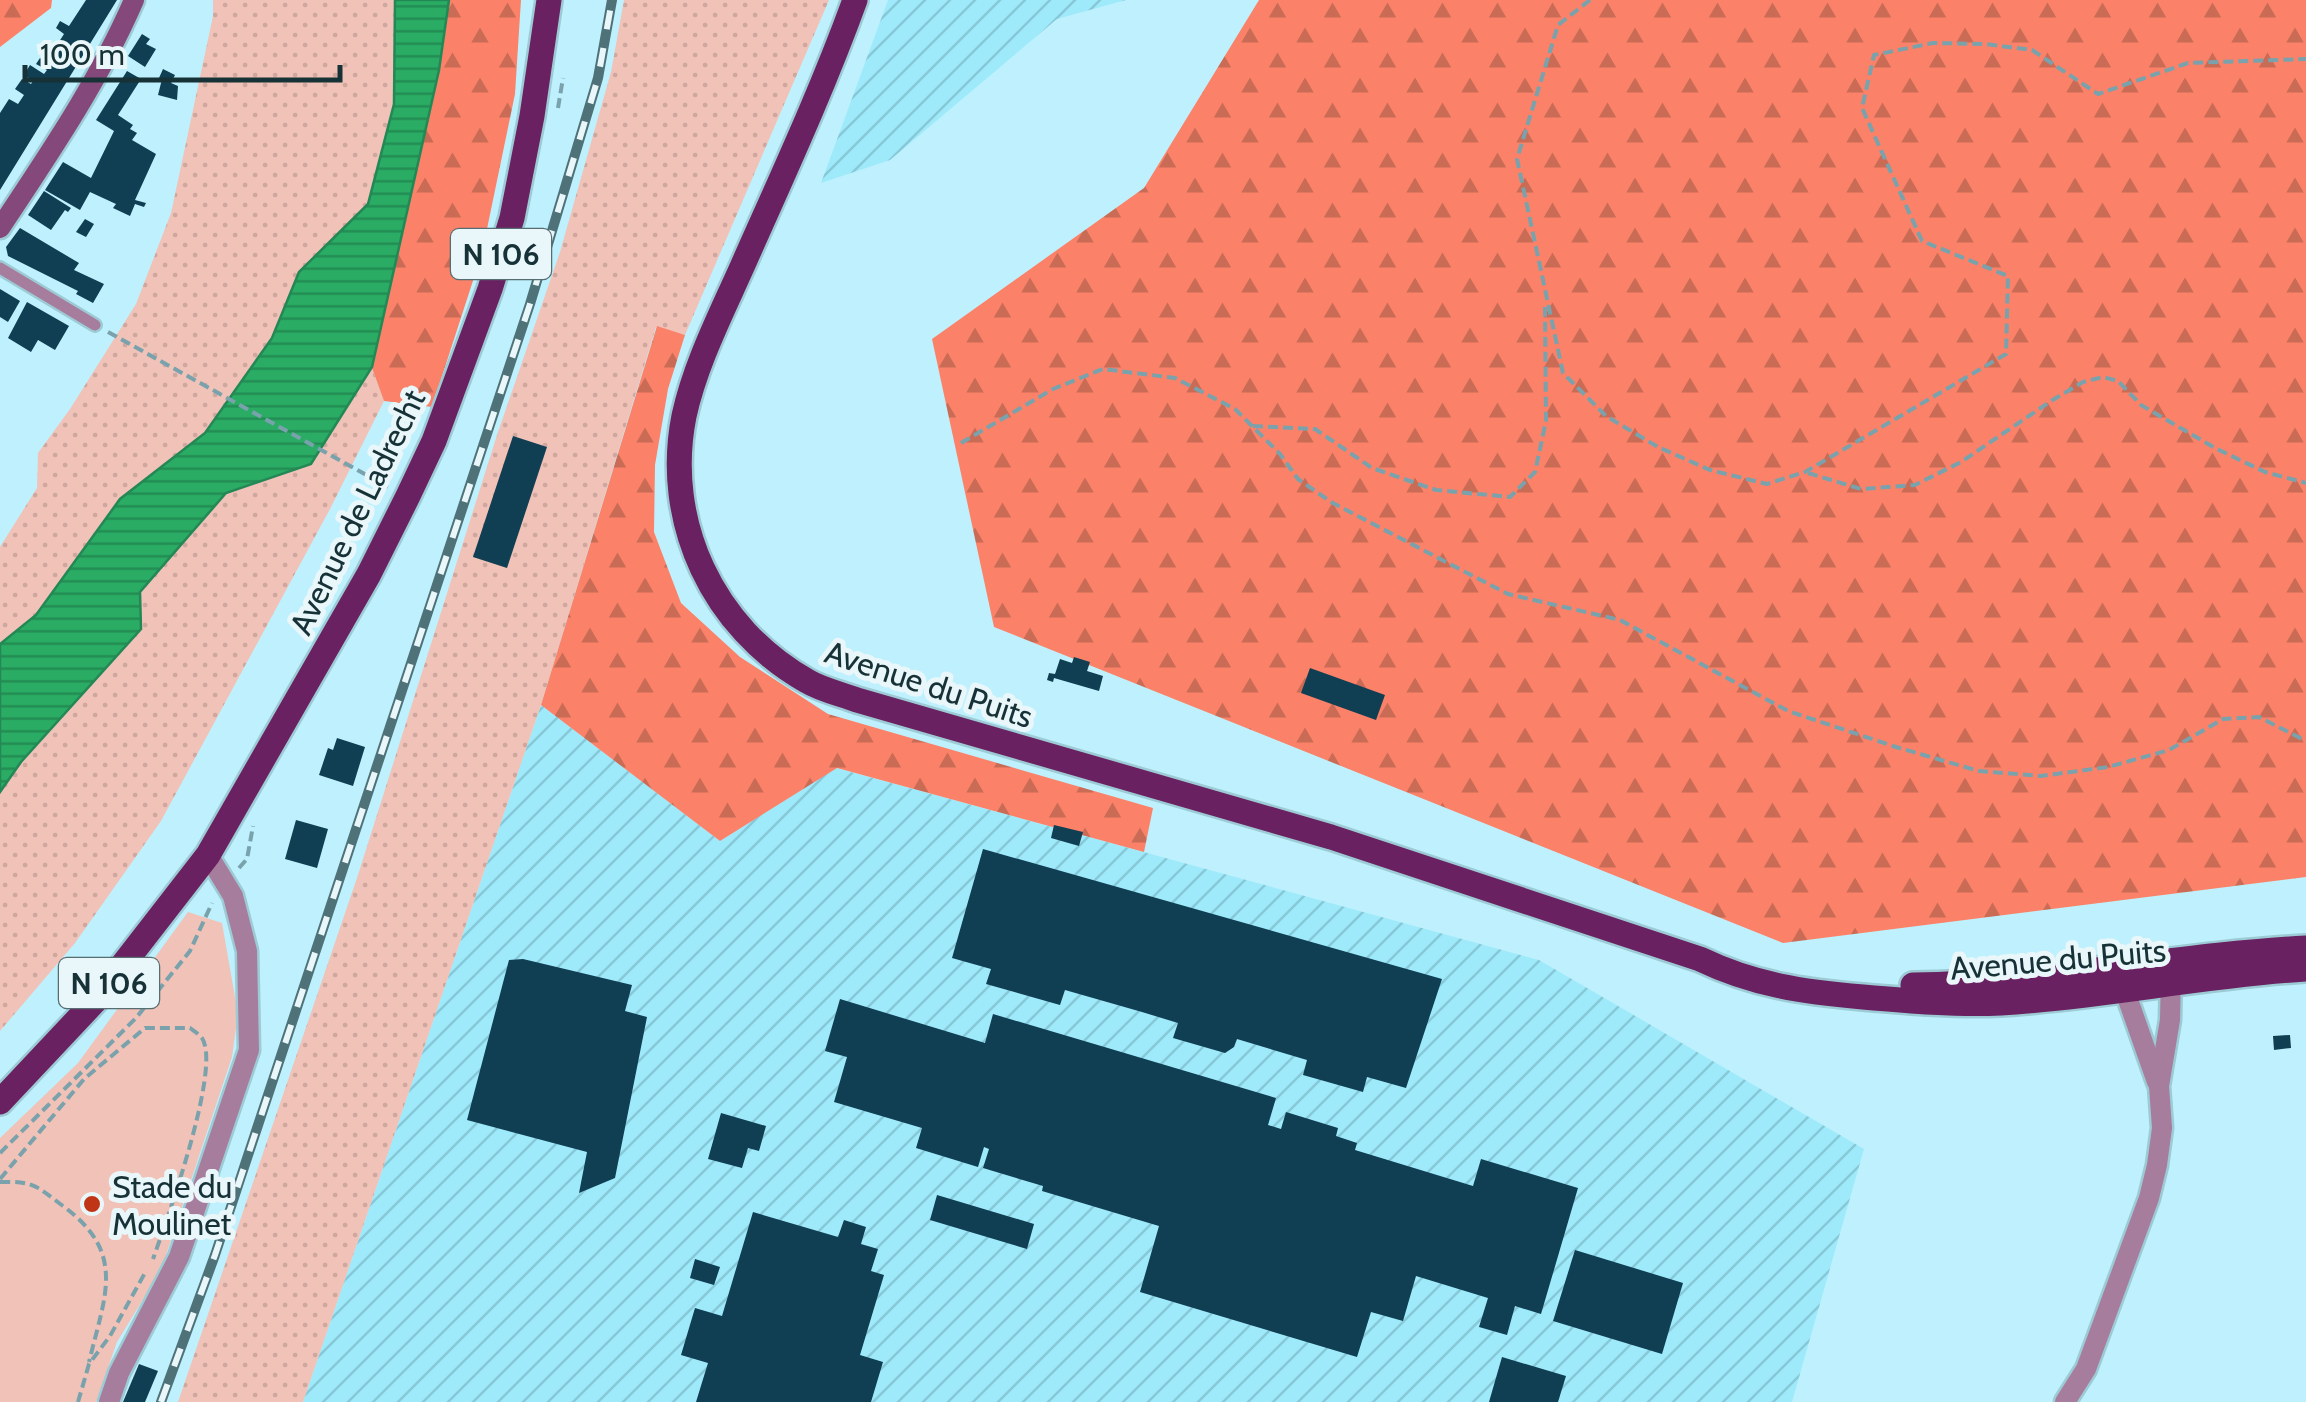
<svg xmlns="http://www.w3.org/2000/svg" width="2306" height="1402" font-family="Cabin,sans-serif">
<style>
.industrial{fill:url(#industrial-furrows)}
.grass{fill:url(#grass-dots)}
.forest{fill:url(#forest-firs)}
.pitch{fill:#f1c2b7}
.water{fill:url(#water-rules);stroke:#248756;stroke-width:2.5}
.building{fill:#103e53}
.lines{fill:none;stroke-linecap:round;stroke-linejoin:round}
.service-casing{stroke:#9dcbd5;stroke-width:16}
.minor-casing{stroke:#9dcbd5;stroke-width:25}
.secondary-casing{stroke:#9dcbd5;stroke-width:25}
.primary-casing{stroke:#9dcbd5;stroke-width:30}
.path{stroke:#79a2ac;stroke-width:4;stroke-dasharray:10 5;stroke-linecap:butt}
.service{stroke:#a77d9e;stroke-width:11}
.minor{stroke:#a77d9e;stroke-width:20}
.secondary{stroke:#84497a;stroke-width:20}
.primary{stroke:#6a2161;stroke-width:25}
.rail-casing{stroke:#4f7279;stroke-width:10}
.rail{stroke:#eaf7fa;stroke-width:6;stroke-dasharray:19;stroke-linecap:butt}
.poi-dot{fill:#bf3516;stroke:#eaf7fa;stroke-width:4}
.labels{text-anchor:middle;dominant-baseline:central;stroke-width:10;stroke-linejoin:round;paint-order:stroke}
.shield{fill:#eaf7fa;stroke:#566d72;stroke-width:2.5}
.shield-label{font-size:30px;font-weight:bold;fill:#173237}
.street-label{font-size:32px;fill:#173237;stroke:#eaf7fa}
.poi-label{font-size:32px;fill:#173237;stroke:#eaf7fa;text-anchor:start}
</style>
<defs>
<pattern id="industrial-furrows" width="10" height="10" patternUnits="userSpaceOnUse" patternTransform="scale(2.5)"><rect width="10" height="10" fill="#9eeafb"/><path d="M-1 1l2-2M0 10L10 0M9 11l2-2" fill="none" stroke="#87c9d8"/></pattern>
<pattern id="grass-dots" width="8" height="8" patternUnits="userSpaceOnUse" patternTransform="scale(2.5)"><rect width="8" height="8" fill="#f1c2b7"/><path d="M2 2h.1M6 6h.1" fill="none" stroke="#cea79e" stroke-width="1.8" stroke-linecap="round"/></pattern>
<pattern id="forest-firs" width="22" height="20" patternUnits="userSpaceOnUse" patternTransform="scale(2.5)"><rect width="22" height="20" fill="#fb8268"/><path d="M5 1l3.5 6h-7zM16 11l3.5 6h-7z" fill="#ca6b56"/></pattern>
<pattern id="water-rules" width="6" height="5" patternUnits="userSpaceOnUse" patternTransform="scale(2.5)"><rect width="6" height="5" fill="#2aac64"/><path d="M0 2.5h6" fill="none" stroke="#238d53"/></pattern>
</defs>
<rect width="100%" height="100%" fill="#bef1fd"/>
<g class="industrial">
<path d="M888,0H1126L1057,19L890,160L821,183Z"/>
<path d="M541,705L720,841L836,768L1539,960L1864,1149L1792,1402H303Z"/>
</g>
<g class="grass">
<path d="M213,0H395L394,104L368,204L299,272L272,338L205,433L120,499L36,615L0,644V547L37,488L38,453L70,409L136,304L171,213L213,16Z"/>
<path d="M624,0H829L685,335L656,327L541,705L303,1402H178L357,878L498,432L560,252L611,72Z"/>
<path d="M372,368L384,401L330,509L161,821L75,943L0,1031V792L140,592L226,493L311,464Z"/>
</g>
<g class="forest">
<path d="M0,0H52L51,8L0,47Z"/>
<path d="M440,0H521L515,94L482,253L432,407L384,401L372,368L439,70Z"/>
<path d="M1259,0H2306V877L1783,943L994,627L932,339L1144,188Z"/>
<path d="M657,326L685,335L668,389L655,465L654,532L681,603L740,657L828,714L1153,808L1144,852L837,768L720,841L541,705Z"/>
</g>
<path class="pitch" d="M188,912L222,923L238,1014L232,1057L161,1270L117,1342L96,1402H0V1138L78,1063Z"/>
<path class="water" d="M395,0H449L439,70L372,367L311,464L226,493L140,592L141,629L21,762L0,792V644L36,615L120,499L205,433L272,338L299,272L368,204L394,104Z"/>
<g class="building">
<path d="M86,0H117L0,190V113L9,99L18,104L24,95L15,89L22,79L31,84L33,81L24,75L30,65L44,74L47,70L36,64L40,58L46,62L64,34L56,28L60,21L69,26Z"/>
<path d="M142,34L150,39L146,44L156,49L145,67L128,56Z"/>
<path d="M163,69L175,75L171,83L178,86L177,100L158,95L162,79L159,78Z"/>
<path d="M127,71L141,79L118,115L133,125L130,129L137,133L132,140L156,154L135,200L146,203L144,207L135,204L130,216L113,208L116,204L90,192L80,210L45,190L63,162L91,178L114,131L96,120Z"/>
<path d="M44,191L71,208L68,212L65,210L51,230L28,215Z"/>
<path d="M85,219L94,224L86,237L76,232Z"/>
<path d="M20,228L79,263L74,270L104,284L93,303L76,294L78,291L8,256L6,247Z"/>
<path d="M0,289L20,301L8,322L0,317Z"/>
<path d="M27,302L69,326L55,350L38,340L31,352L8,338Z"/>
<path d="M513,436L547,447L507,568L473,557Z"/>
<path d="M1074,657L1090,662L1087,671L1103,676L1099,691L1054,678L1053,682L1047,680L1049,673L1055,674L1060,659L1072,663Z"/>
<path d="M1310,668L1385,695L1376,720L1301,693Z"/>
<path d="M337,738L365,747L353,786L319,775L328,748L333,750Z"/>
<path d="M296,820L328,829L317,868L285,859Z"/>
<path d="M1054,825L1083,832L1079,846L1051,838Z"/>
<path d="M983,849L1442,979L1406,1088L1367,1077L1363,1092L1303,1075L1307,1060L1237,1039L1234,1047L1225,1053L1173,1038L1178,1023L1142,1012L1065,990L1060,1005L986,984L991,969L952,958Z"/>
<path d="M523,959L632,985L625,1011L647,1017L615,1178L579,1193L587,1152L467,1120L509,960Z"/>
<path d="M840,999L985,1043L993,1014L1276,1098L1268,1125L1281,1129L1286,1112L1338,1128L1336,1136L1357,1143L1355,1150L1473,1186L1481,1159L1578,1188L1541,1314L1515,1306L1507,1335L1479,1327L1488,1298L1416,1276L1403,1321L1371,1312L1357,1357L1140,1292L1159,1226L1042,1191L1043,1186L983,1168L989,1149L984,1147L978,1167L916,1148L922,1128L834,1102L847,1057L825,1051Z"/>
<path d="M2290,1035L2291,1048L2274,1050L2273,1036Z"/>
<path d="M721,1113L766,1126L759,1151L748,1148L742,1168L708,1159Z"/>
<path d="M937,1195L1034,1224L1027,1249L930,1220Z"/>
<path d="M753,1212L838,1237L844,1220L866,1227L861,1244L878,1249L871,1271L884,1275L860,1355L883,1362L871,1402H696L708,1363L681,1355L695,1308L722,1316Z"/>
<path d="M1575,1250L1683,1283L1662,1354L1553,1321Z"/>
<path d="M695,1259L720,1267L714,1285L690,1278Z"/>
<path d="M1502,1357L1566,1376L1558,1402H1489Z"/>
<path d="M139,1364L158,1371L145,1402H123Z"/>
</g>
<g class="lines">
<defs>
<path id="service" d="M0,268L95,325"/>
<g id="minor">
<path d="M2120,977L2157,1082"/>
<path d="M109,1402L119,1373L179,1257L249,1050L247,951L233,896L208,855"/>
<path d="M2065,1402L2086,1369L2149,1198L2157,1165L2162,1128L2159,1086L2170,1020L2171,972"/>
</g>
<path id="secondary" d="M0,228C49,154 99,81 134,0"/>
<g id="primary">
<path d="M855,0C822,91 781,179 742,267C721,314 695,365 684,416C663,522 713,628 807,681C822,690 841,694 857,700L1331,837L1700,959C1754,985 1804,992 1863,997C1909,1001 1956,1005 2001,1003C2103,997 2204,975 2306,969"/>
<path d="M1913,985C2045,983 2175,955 2306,948"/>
<path d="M0,1102L94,1002L208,855L369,574L408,496L434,441L490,289L512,218L532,116L549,0"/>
</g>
</defs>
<use href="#service" class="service-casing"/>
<use href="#minor" class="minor-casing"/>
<use href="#secondary" class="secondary-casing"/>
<use href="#primary" class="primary-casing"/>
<g class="path">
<path d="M1590,0L1558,25L1517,159L1563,373L1606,416L1658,447L1710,470L1767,484L1805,472L2006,354L2008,276L1922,241L1862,108L1874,55L1933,43L1985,44L2032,50L2098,94L2188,63L2306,59"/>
<path d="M558,108L563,78"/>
<path d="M108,332L388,487"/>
<path d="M1253,426L1315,429L1372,468L1436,490L1510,497L1535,472L1546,421L1545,307"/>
<path d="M961,443L1053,389L1103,369L1175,378L1235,409L1280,454L1298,479L1331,502L1446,562L1508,594L1620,620L1788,711L1896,747L1979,771L2041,776L2108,767L2169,750L2223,719L2259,717L2306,741"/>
<path d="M1808,473L1861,489L1915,485L1961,462L2051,401L2083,382L2103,377L2118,381L2141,405L2215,448L2265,472L2306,483"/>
<path d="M239,868L247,859L253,826"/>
<path d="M0,1153L136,1018L190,951L212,903"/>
<path d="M0,1179L84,1079L145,1028H190C194,1031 199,1034 202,1038C222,1068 166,1222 153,1259"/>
<path d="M0,1182C35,1181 36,1186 63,1206C127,1253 105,1295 89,1362"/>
<path d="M78,1402L89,1364L110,1336L146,1271"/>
</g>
<use href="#service" class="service"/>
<use href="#minor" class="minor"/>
<use href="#secondary" class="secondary"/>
<use href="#primary" class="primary"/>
<defs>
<path id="rail" d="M161,1402L215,1255L530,304L598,78L612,0"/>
</defs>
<use href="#rail" class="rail-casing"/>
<use href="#rail" class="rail"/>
</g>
<circle class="poi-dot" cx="92" cy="1204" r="10"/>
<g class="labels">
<g class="shield">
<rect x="451" y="229" width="100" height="50" rx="8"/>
<rect x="59" y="958" width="100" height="50" rx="8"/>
</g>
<g class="shield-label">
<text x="501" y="254">N 106</text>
<text x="109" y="983">N 106</text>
</g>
<g class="street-label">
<text transform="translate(357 512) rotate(-64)">Avenue de Ladrecht</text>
<text transform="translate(929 684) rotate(18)">Avenue du Puits</text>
<text transform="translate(2058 959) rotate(-5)">Avenue du Puits</text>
</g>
<g class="poi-label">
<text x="112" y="1186">Stade du<tspan x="112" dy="37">Moulinet</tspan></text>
</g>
</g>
<path d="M25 65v15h315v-15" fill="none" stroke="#173237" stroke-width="5"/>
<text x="40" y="65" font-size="30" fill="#173237" stroke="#eaf7fa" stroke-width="8" paint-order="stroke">100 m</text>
</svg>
